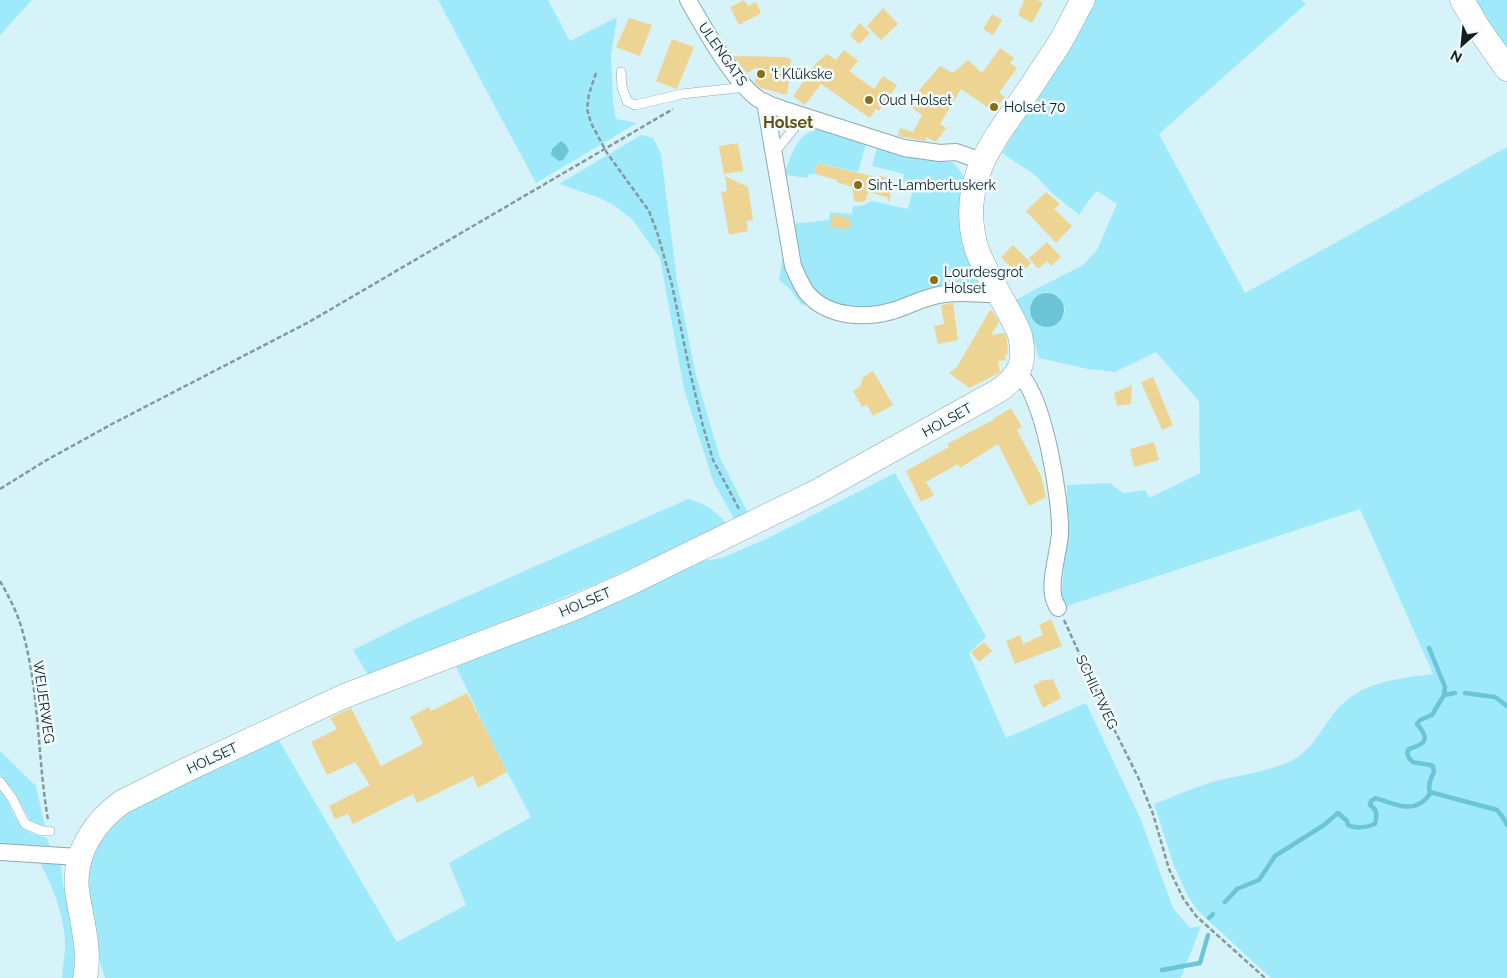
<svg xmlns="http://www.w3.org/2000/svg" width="1507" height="978" font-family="Raleway,sans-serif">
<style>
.green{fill:#9eeafb;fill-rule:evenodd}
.water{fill:#6cc4d7}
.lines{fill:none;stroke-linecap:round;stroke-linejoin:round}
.stream{stroke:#6cc4d7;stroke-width:4.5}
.building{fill:#eed492}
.lane-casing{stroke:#8fa9b0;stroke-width:10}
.street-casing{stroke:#8fa9b0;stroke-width:18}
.secondary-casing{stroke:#8fa9b0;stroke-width:25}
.path{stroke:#84999e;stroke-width:2.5;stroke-dasharray:5 2.5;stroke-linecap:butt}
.lane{stroke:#fff;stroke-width:9}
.street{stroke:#fff;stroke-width:16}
.secondary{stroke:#fff;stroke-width:24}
.poi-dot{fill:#8c6f11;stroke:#f1fcff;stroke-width:2}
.labels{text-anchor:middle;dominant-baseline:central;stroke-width:5;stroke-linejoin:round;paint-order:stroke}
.street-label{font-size:14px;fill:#141e20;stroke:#f1fcff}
.poi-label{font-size:14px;fill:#141e20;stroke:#f1fcff;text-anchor:start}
.quarter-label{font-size:16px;font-weight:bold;fill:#644f14;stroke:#f1fcff}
</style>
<rect width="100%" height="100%" fill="#d6f3f9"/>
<g class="green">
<path d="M0,0H32L0,35Z"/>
<path d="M438,0H548L570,41L617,17L611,55L613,101L616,119L637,123L536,183Z"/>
<path d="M1094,0H1301L1306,4L1159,134L1245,293L1507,147V978H1271L1198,911L1188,896L1174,866L1154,804C1175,796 1195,787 1216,781C1241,775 1270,771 1293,760C1310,751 1320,732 1331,717C1356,682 1394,679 1433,674L1360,509L1064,607L1061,601L1067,527V485L1110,483L1123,493L1146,490L1149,498L1200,473L1199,401L1156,352L1115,372L1088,369L1039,358L1032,335L1015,300L1083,265L1097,250L1117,204L1097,191L1087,203L1079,215L1052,193L1035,175L1002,153ZM1046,292L1057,295L1065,309C1064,322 1049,332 1037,323C1034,321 1032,316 1029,313L1031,302Z"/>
<path d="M1469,0H1507V57Z"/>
<path d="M821,128L867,140L858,172L817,163L815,174H809L808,178L785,175C788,161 794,144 806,134C810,131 816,130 821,128Z"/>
<path d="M641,135L653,138L661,154L677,281L696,376L720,458L749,515L736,522L713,481L684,389L660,258L633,220L615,206L600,198L559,184Z"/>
<path d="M878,144L954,163L962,174L967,187L982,284L956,286L898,302L866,309L829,303L802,305L789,288L779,280L783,255L792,224L829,220L830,212L852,214L853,206H861L872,201L908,209L914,185L903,182L904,174L872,166Z"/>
<path d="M895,473L986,637L969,653L1006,738L1086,703L1141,820L1173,908L1190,928L1201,926L1181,978H105L98,956L88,894V855L117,810L274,732L397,942L466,905L449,863L531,817L494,747L453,660L688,557L703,561L722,558L768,538Z"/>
<path d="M688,499C707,504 715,511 728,525L593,585L369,677L353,650L411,621Z"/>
<path d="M0,751L36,786L45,827L31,822L15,793L0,775Z"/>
<path d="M0,788C11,802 12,822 28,831C33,834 41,836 47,838L51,851L0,847Z"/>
<path d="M39,861L61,862L63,885L69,906L75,948V978H62C62,967 65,957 65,947C66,920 52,884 39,861Z"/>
</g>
<g class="water">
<path d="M561,141L566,145L569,151L563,160L559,161L551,155L552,149Z"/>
<circle cx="1047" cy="310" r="17"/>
</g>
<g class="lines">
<g class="stream">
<path d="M1429,648L1445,687L1444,695"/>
<path d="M1465,693L1495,697L1507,706"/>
<path d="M1430,792L1497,810L1504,819L1507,825"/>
<path d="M1225,902L1237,889L1259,880L1275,856L1324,825L1338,813L1347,821L1348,825C1356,829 1367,827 1375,824C1377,816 1378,810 1370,805L1371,801L1376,798C1396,805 1415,815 1430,794C1428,785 1430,780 1434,772L1433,766C1422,761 1411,768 1407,753L1409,749C1426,744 1430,739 1417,724L1420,720L1432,715L1444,695L1455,693"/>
<path d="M1209,918L1213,914"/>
<path d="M1162,970L1200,963L1208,935"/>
</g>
</g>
<g class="building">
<path d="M744,0L748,6L756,2L761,13L739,25L730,7Z"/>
<path d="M1024,0H1037L1043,3L1032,23L1018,15Z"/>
<path d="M883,8L898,24L881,40L867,26Z"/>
<path d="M992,14L1002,20L993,35L983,29Z"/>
<path d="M629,18L652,25L640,56L616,47Z"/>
<path d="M860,23L870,33L859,44L850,35Z"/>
<path d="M672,39L694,47L677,89L656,81Z"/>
<path d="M1000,48L1014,58L1010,63L1017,68L999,93L1005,97L993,111L961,89L940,124L946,128L936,142L926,137V141L898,136L900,128L913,132L922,115L907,104L940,66L951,72H954L968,60L982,73Z"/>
<path d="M844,50L858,61L849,71L874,89L883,76L897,85L879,111L876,109L870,118L821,84L805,105L793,96L817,62L827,54L836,60Z"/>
<path d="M733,56L784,57L791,59L787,95L761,88L755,83L757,67L747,73Z"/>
<path d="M738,143L743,171L724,174L719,146Z"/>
<path d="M817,163L880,178L879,176L894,179L889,203L887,197L868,192L866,200L862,202L854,201L852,187L837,182V180L815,174Z"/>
<path d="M725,176L748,187L753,220L746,221L748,231L729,235L721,192L727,191Z"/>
<path d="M1046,192L1060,204L1054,209L1072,226L1056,243L1026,211Z"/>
<path d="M832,215L850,218L849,229L830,227Z"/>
<path d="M1047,242L1061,257L1051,266L1047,261L1038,269L1029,258Z"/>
<path d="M1013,245L1031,263L1019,276L1001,257Z"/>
<path d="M953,303L958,340L938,344L934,326L944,324L941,305Z"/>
<path d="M990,310L993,312L999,322L991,335L1004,333L1007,339L1008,354L1005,355L1006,360L998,361L1000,371L999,373L969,388L949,373L957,367Z"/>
<path d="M873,371L893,405L873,416L867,405L862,407L853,391L860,387L863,377Z"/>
<path d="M1153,377L1173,425L1162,430L1141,382Z"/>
<path d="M1132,385L1131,404L1117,406L1114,393Z"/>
<path d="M1011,408L1022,427L1017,430L1041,476L1046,497L1029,506L998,444L960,468L958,464L926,482L934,495L921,502L906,471L949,447L947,444L993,420V419Z"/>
<path d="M1154,442L1159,460L1134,467L1130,449Z"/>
<path d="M1051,619L1062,646L1015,664L1006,641L1020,635L1023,644L1043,635L1039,625Z"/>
<path d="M984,642L992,651L979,662L971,652Z"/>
<path d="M1053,679L1061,698L1043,708L1033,685L1039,683V681Z"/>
<path d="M467,693L507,772L478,788L473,776L417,803L413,794L353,824L348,814L335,819L329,806L370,785L355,762L327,775L311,742L337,729L330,718L351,708L381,766L423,744L410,717L429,707L431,711Z"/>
</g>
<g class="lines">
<defs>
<g id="lane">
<path d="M621,72L622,87L627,101L635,105L682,94L746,87"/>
<path d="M774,153L804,116"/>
<path d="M0,782L12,798L25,824L42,831H50"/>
</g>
<g id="street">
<path d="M688,0C704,28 732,79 757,98C764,103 774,106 782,109L904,148L940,153L956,152L982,161"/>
<path d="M765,102L793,266C797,275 801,285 807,293C827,317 864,319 892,311C908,306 923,298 939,295C959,290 980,295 1000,294"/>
<path d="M1018,373C1044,394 1061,500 1060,533C1059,551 1050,578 1053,594C1053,599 1056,604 1058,608"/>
<path d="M0,852L79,857"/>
</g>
<g id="secondary">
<path d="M1462,0L1479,29L1507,69"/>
<path d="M85,978C91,948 81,920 77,890C73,854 94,822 122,802L186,770L342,697L572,609L630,583L818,491L998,391C1021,375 1026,362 1020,335C1008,305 986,277 976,247C960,190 985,150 1017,107C1029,90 1040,73 1051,56C1064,39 1072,18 1083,0"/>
</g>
</defs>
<use href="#lane" class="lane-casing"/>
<use href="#street" class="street-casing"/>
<use href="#secondary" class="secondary-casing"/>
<g class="path">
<path d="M596,73L589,94L587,109L591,123L607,153L649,211L658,235L672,285L690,372L703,426L713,460L739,509"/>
<path d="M0,489L45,461L112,424L309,322L673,109"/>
<path d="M0,581C8,595 16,610 21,626C40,689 37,756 48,820"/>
<path d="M1064,620L1113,727L1138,777L1153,814L1169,869L1183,898L1196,916L1265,978"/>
</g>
<use href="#lane" class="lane"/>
<use href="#street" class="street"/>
<use href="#secondary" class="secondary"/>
</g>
<g class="poi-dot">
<circle cx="761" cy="74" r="5"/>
<circle cx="869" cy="100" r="5"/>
<circle cx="994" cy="107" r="5"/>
<circle cx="858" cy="185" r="5"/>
<circle cx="934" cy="280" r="5"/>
</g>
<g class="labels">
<g class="street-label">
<text transform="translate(723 54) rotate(55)">ULENGATS</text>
<text transform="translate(947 420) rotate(-29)">HOLSET</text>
<text transform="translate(585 602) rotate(-23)">HOLSET</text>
<text transform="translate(1097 692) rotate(65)">SCHILTWEG</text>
<text transform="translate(44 702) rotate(82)">WEIJERWEG</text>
<text transform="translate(212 758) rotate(-25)">HOLSET</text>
</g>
<g class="poi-label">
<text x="771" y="74">'t Klükske</text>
<text x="879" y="100">Oud Holset</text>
<text x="1004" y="107">Holset 70</text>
<text x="868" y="185">Sint-Lambertuskerk</text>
<text x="944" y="272">Lourdesgrot<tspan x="944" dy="16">Holset</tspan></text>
</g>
<g class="quarter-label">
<text x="788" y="122">Holset</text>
</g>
</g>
<g transform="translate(1462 45) rotate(207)" stroke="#f1fcff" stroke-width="4" paint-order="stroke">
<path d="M0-4L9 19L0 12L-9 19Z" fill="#141e20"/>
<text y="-8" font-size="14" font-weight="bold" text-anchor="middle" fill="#141e20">N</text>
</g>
</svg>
